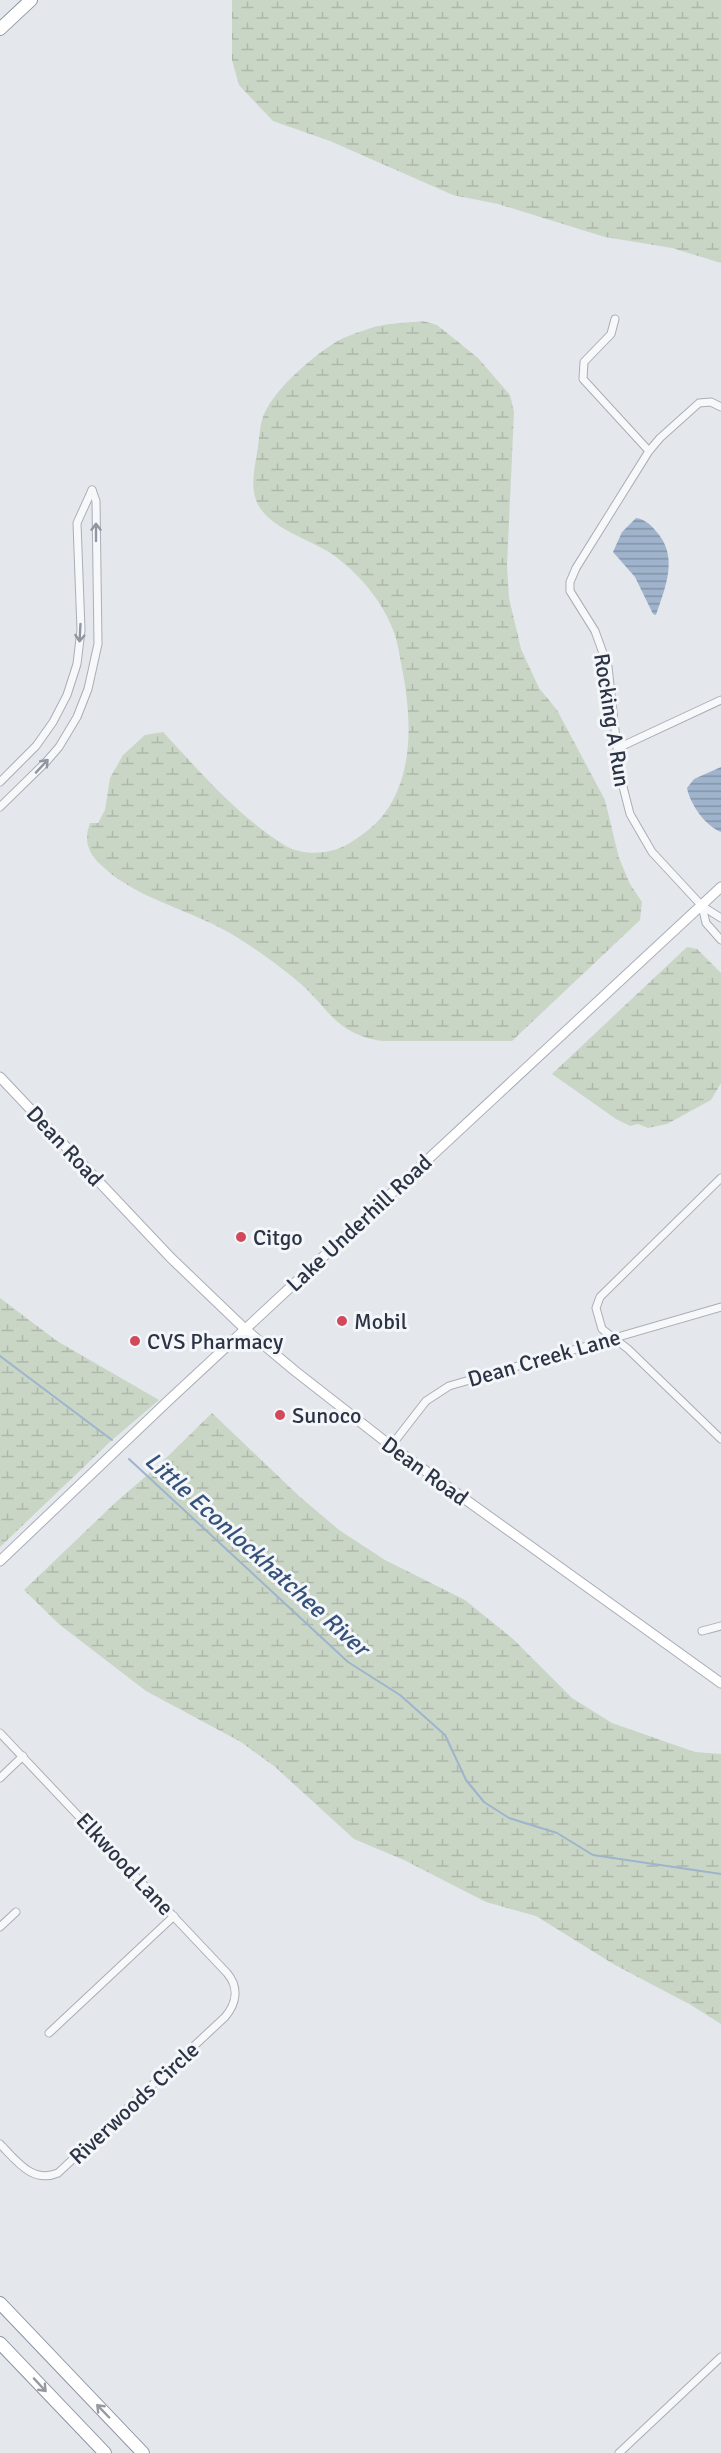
<svg xmlns="http://www.w3.org/2000/svg" width="721" height="2453" font-family="Signika,sans-serif">
<style>
.wetland{fill:url(#wetland-marsh)}
.water{fill:url(#water-rules)}
.lines{fill:none;stroke-linecap:round;stroke-linejoin:round}
.stream{stroke:#9fb4cc;stroke-width:2}
.street-casing{stroke:#a9aeb7;stroke-width:9}
.secondary-casing{stroke:#a9aeb7;stroke-width:11}
.highway-casing{stroke:#8b94a3;stroke-width:14}
.street{stroke:#f7f8fa;stroke-width:7}
.secondary{stroke:#fff;stroke-width:9}
.highway{stroke:#fff;stroke-width:12}
.oneway{stroke:#9196a0}
.oneway2{stroke:#959aa2}
.poi-dot{fill:#d1495b;stroke:#f4f6f9;stroke-width:2}
.labels{text-anchor:middle;dominant-baseline:central;stroke-width:6;stroke-linejoin:round;paint-order:stroke}
.street-label{font-size:22px;fill:#2b3445;stroke:#f4f6f9}
.poi-label{font-size:22px;fill:#2b3445;stroke:#f4f6f9;text-anchor:start}
.water-label{font-size:24px;font-style:italic;fill:#34527a;stroke:#f4f6f9}
</style>
<defs>
<pattern id="wetland-marsh" width="20" height="14" patternUnits="userSpaceOnUse" patternTransform="scale(1.5)"><rect width="20" height="14" fill="#c9d6c5"/><path d="M1 5h8M5 5V1M11 12h8M15 12V8" fill="none" stroke="#adb8ab"/></pattern>
<pattern id="water-rules" width="6" height="5" patternUnits="userSpaceOnUse" patternTransform="scale(1.5)"><rect width="6" height="5" fill="#9fb4cc"/><path d="M0 2.5h6" fill="none" stroke="#8293a7"/></pattern>
</defs>
<rect width="100%" height="100%" fill="#e4e7ec"/>
<g class="wetland">
<path d="M232,0H721V263L672,248L605,237L498,204L453,195L330,141L273,121L239,85L232,60Z"/>
<path d="M423,321L437,325L478,358L510,395L514,412L507,566L509,598L521,649L539,688L557,710L605,800L619,858L630,884L642,902L640,920L512,1041H382C332,1033 329,1006 295,979C275,963 251,945 228,932C186,908 134,898 100,864C87,852 84,839 90,823H98L105,810L110,778L123,755L145,735L163,732C201,773 237,815 284,845C302,856 330,855 348,844C361,836 375,826 384,814C416,772 411,711 401,663C399,654 398,644 395,635C384,603 360,574 332,554C309,538 257,526 254,491C252,479 255,465 257,453C259,443 259,431 262,420C270,392 312,357 336,342C346,336 360,332 371,328C387,323 406,323 423,321Z"/>
<path d="M687,947L697,949L721,973V1083L711,1100L667,1124L648,1128L638,1124L630,1126L616,1119L552,1074Z"/>
<path d="M0,1298L57,1341L159,1400L112,1440L0,1547Z"/>
<path d="M212,1413L299,1496L339,1530L385,1560L465,1600L513,1639L572,1698L612,1723L695,1752L721,1754V2024L691,2005L615,1965L536,1916L486,1902L404,1860L354,1839L274,1766L241,1742L146,1691L60,1625L24,1590L116,1502L160,1464Z"/>
</g>
<g class="water">
<path d="M636,518C644,519 650,524 655,530C680,556 665,588 656,615L653,614L635,577L613,552L622,532Z"/>
<path d="M721,767V832C705,826 690,804 687,788L694,779Z"/>
</g>
<g class="lines">
<g class="stream">
<path d="M0,1356L112,1440"/>
<path d="M129,1459L348,1662L400,1695L445,1735L466,1780L484,1802L509,1818L557,1833L593,1855L721,1874"/>
</g>
<defs>
<g id="street">
<path d="M615,319L611,334L584,362L583,379L649,451"/>
<path d="M721,407L711,402L699,403L660,438L649,451L576,568L570,582V591L595,631L608,667L620,775L630,814L652,852L702,906L721,918"/>
<path d="M618,748L721,700"/>
<path d="M0,782L36,746L53,722L67,695L77,664L81,630L77,523L92,490"/>
<path d="M0,807L46,762L59,747L77,717L88,689L98,644L96,501L92,490"/>
<path d="M702,906L706,923L721,940"/>
<path d="M721,1178L600,1297L596,1308L602,1329L628,1349L721,1439"/>
<path d="M391,1446L426,1401L449,1386L721,1307"/>
<path d="M702,1631L721,1626"/>
<path d="M0,1733L227,1973C239,1987 237,2003 225,2017L58,2173C32,2184 16,2160 0,2144"/>
<path d="M0,1778L23,1756"/>
<path d="M0,1927L16,1912"/>
<path d="M49,2033L174,1916"/>
<path d="M619,2453L721,2357"/>
</g>
<g id="secondary">
<path d="M0,1077L171,1258L245,1329L295,1371L391,1446L721,1683"/>
<path d="M0,1561L169,1400L721,887"/>
</g>
<g id="highway">
<path d="M0,29L31,0"/>
<path d="M0,2303L143,2453"/>
<path d="M0,2343L105,2453"/>
</g>
</defs>
<use href="#street" class="street-casing"/>
<use href="#secondary" class="secondary-casing"/>
<use href="#highway" class="highway-casing"/>
<use href="#street" class="street"/>
<use href="#secondary" class="secondary"/>
<use href="#highway" class="highway"/>
</g>
<defs><path id="oneway-shaft" d="M-6 0H5M1.5-3L5.5 0L1.5 3" fill="none" stroke-width="1.6" stroke-linecap="round" stroke-linejoin="round" transform="scale(1.5)"/></defs>
<g class="oneway">
<use href="#oneway-shaft" transform="translate(96 532) rotate(-90)"/>
<use href="#oneway-shaft" transform="translate(80 633) rotate(93)"/>
<use href="#oneway-shaft" transform="translate(42 766) rotate(-47)"/>
</g>
<g class="oneway2">
<use href="#oneway-shaft" transform="translate(40 2385) rotate(47)"/>
<use href="#oneway-shaft" transform="translate(103 2411) rotate(-134)"/>
</g>
<g class="poi-dot">
<circle cx="241" cy="1237" r="6"/>
<circle cx="342" cy="1321" r="6"/>
<circle cx="135" cy="1341" r="6"/>
<circle cx="280" cy="1415" r="6"/>
</g>
<g class="labels">
<g class="street-label">
<text transform="translate(612 720) rotate(81)">Rocking A Run</text>
<text transform="translate(65 1146) rotate(47)">Dean Road</text>
<text transform="translate(359 1223) rotate(-43)">Lake Underhill Road</text>
<text transform="translate(544 1358) rotate(-16)">Dean Creek Lane</text>
<text transform="translate(425 1471) rotate(36)">Dean Road</text>
<text transform="translate(125 1864) rotate(47)">Elkwood Lane</text>
<text transform="translate(134 2103) rotate(-43)">Riverwoods Circle</text>
</g>
<g class="poi-label">
<text x="253" y="1237">Citgo</text>
<text x="354" y="1321">Mobil</text>
<text x="147" y="1341">CVS Pharmacy</text>
<text x="292" y="1415">Sunoco</text>
</g>
<g class="water-label">
<text transform="translate(257 1554) rotate(42)">Little Econlockhatchee River</text>
</g>
</g>
</svg>
